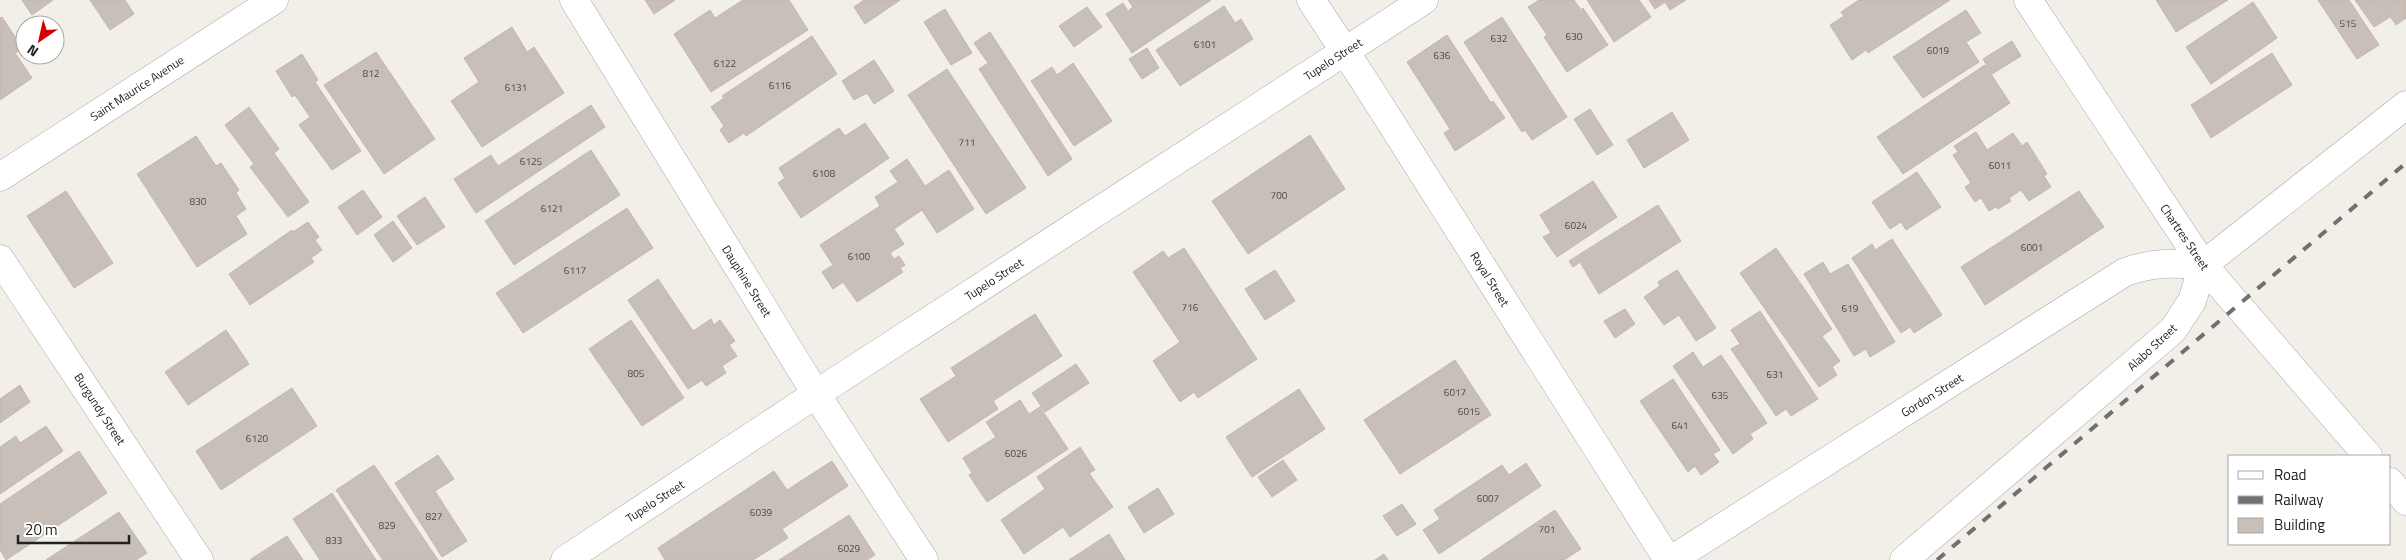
<svg xmlns="http://www.w3.org/2000/svg" width="2406" height="560" font-family="'Titillium Web',sans-serif">
<style>
.building{fill:#c7bfb8;stroke:#c4b6ab}
.lines{fill:none;stroke-linecap:round;stroke-linejoin:round}
.street-casing{stroke:#a9a9a9;stroke-width:29}
.street{stroke:#fff;stroke-width:28}
.rail{stroke:#707070;stroke-width:4;stroke-dasharray:10 10;stroke-linecap:butt}
.labels{text-anchor:middle;dominant-baseline:central;stroke-width:4;stroke-linejoin:round;paint-order:stroke}
.number-label{font-size:10px;fill:#4b4948}
.street-label{font-size:12px;fill:#222;stroke:#fff}
</style>
<rect width="100%" height="100%" fill="#f2efe9"/>
<g class="building">
<path d="M22,0H53L32,15Z"/>
<path d="M90,0H125L134,14L110,30Z"/>
<path d="M645,0H675L654,14Z"/>
<path d="M743,0H789L808,30L711,92L674,34L710,10L715,18Z"/>
<path d="M864,0H900L865,24L854,7Z"/>
<path d="M1128,0H1211L1132,53L1106,14L1123,3L1128,11L1133,7Z"/>
<path d="M1539,0H1574L1581,10L1583,8L1608,45L1567,72L1544,37L1547,35L1528,7Z"/>
<path d="M1587,0H1639L1651,17L1614,42Z"/>
<path d="M1649,0H1686L1670,10L1665,2L1655,9Z"/>
<path d="M1859,0H1950L1868,53L1866,50L1852,60L1830,25L1844,16L1841,12Z"/>
<path d="M2156,0H2228L2176,32Z"/>
<path d="M2318,0H2349L2379,45L2357,59Z"/>
<path d="M2355,0H2378L2390,17L2374,27Z"/>
<path d="M2379,0H2406V18L2396,25Z"/>
<path d="M2253,2L2277,38L2211,84L2186,47Z"/>
<path d="M1224,6L1235,23L1241,19L1253,39L1180,86L1156,50Z"/>
<path d="M1087,7L1102,27L1074,47L1059,26Z"/>
<path d="M945,9L972,53L951,65L924,22Z"/>
<path d="M1966,10L1981,33L1966,42L1979,62L1923,98L1893,57Z"/>
<path d="M2,17L23,49L15,53L32,78L0,100V18Z"/>
<path d="M1502,17L1567,117L1532,140L1525,130L1522,132L1464,42Z"/>
<path d="M512,27L527,52L534,47L564,93L482,147L451,101L479,82L464,58Z"/>
<path d="M990,32L1072,159L1048,176L979,69L988,63L974,43Z"/>
<path d="M1447,35L1491,103L1493,101L1505,118L1455,151L1444,133L1450,129L1407,62Z"/>
<path d="M812,36L837,74L746,136L744,133L729,143L720,130L724,126L711,107L724,98L722,96Z"/>
<path d="M2012,41L2021,56L1992,74L1983,59Z"/>
<path d="M1147,48L1159,68L1142,79L1129,59Z"/>
<path d="M376,52L435,139L384,174L324,85Z"/>
<path d="M2272,53L2292,85L2211,138L2191,105Z"/>
<path d="M302,54L318,80L315,82L361,151L332,170L299,125L310,117L295,95L292,97L276,71Z"/>
<path d="M874,60L894,91L874,104L867,93L854,100L842,81Z"/>
<path d="M1073,63L1112,121L1074,146L1031,81L1052,67L1057,75Z"/>
<path d="M1985,65L2010,103L1903,174L1877,137Z"/>
<path d="M947,69L1026,188L986,214L908,95Z"/>
<path d="M591,105L605,127L476,213L454,179L491,155L498,166Z"/>
<path d="M249,107L279,149L274,153L309,202L288,217L250,167L254,164L225,125Z"/>
<path d="M1590,109L1613,145L1597,155L1574,119Z"/>
<path d="M1672,112L1689,140L1644,168L1627,140Z"/>
<path d="M865,123L889,158L801,218L778,183L785,178L779,168L839,128L845,136Z"/>
<path d="M1976,132L1987,150L2013,133L2022,146L2027,142L2047,174L2044,176L2051,187L2029,201L2021,190L2009,198L2011,201L1998,209L1996,207L1989,211L1981,198L1975,202L1965,187L1971,183L1953,155L1958,152L1954,146Z"/>
<path d="M1310,135L1345,189L1248,254L1212,201Z"/>
<path d="M196,136L216,166L221,163L239,190L236,193L246,209L236,216L247,234L197,267L137,174Z"/>
<path d="M591,150L620,195L514,265L485,221Z"/>
<path d="M907,159L925,186L949,170L974,209L937,233L922,210L894,229L904,244L890,253L894,259L899,256L905,265L900,268L903,272L857,302L843,282L833,289L822,272L833,265L820,245L880,206L875,197L898,182L890,171Z"/>
<path d="M1917,172L1941,207L1906,230L1901,222L1890,229L1872,202Z"/>
<path d="M1593,181L1617,217L1557,257L1543,237L1551,233L1540,215Z"/>
<path d="M363,190L382,217L357,235L338,207Z"/>
<path d="M66,191L113,263L74,288L27,216Z"/>
<path d="M2079,191L2104,227L1985,305L1961,267Z"/>
<path d="M425,197L445,227L417,245L397,216Z"/>
<path d="M1658,205L1681,241L1599,294L1580,262L1573,267L1569,261Z"/>
<path d="M627,208L653,248L523,333L496,293Z"/>
<path d="M393,221L412,248L393,262L374,235Z"/>
<path d="M308,222L319,237L315,240L322,250L311,258L314,262L250,305L229,274L292,230L293,232Z"/>
<path d="M1892,239L1942,315L1914,333L1910,327L1901,333L1852,258L1872,244L1875,250Z"/>
<path d="M1184,248L1257,359L1198,398L1194,392L1180,402L1153,361L1180,342L1133,272L1163,251L1168,258Z"/>
<path d="M1776,248L1832,329L1822,336L1840,361L1832,367L1837,375L1819,387L1740,273Z"/>
<path d="M1823,262L1830,274L1848,264L1895,342L1870,357L1866,349L1854,356L1804,274Z"/>
<path d="M1275,270L1295,301L1265,320L1245,289Z"/>
<path d="M1677,270L1716,328L1696,341L1679,315L1664,325L1644,297L1660,286L1658,282Z"/>
<path d="M658,279L693,331L711,319L714,325L720,320L735,341L729,345L737,356L722,366L726,373L706,386L702,380L688,389L628,300Z"/>
<path d="M1625,309L1635,324L1615,338L1604,321Z"/>
<path d="M1760,311L1818,399L1791,416L1786,409L1776,416L1731,349L1740,344L1731,330Z"/>
<path d="M1035,314L1062,356L993,401L998,409L948,442L920,399L956,376L951,368Z"/>
<path d="M631,320L684,398L642,426L589,349Z"/>
<path d="M226,330L249,364L188,405L165,372Z"/>
<path d="M1693,352L1703,367L1721,355L1767,423L1750,434L1753,439L1733,454L1673,366Z"/>
<path d="M1455,360L1491,415L1400,474L1364,420Z"/>
<path d="M1076,364L1089,383L1045,412L1032,393Z"/>
<path d="M1673,379L1720,450L1713,454L1719,462L1701,475L1695,466L1688,472L1640,401Z"/>
<path d="M20,385L30,402L0,423V399Z"/>
<path d="M292,388L317,426L221,490L196,451Z"/>
<path d="M1299,389L1325,429L1252,477L1226,437Z"/>
<path d="M1020,400L1029,414L1040,407L1068,449L987,502L969,475L972,473L963,458L996,437L986,422Z"/>
<path d="M46,426L63,451L0,494V447L16,436L20,443Z"/>
<path d="M1080,447L1095,470L1089,473L1113,507L1070,537L1063,527L1024,554L1001,520L1045,489L1037,477Z"/>
<path d="M79,451L107,493L6,560L0,550V504Z"/>
<path d="M438,455L454,479L435,491L467,541L442,557L395,483Z"/>
<path d="M1283,460L1297,480L1272,497L1258,477Z"/>
<path d="M832,461L848,486L782,529L788,538L753,560H665L658,548L774,471L787,490Z"/>
<path d="M1526,463L1541,486L1439,554L1423,530L1440,519L1434,510L1502,465L1509,475Z"/>
<path d="M374,465L438,560H383L336,490Z"/>
<path d="M1158,488L1174,514L1144,533L1128,507Z"/>
<path d="M332,493L376,560H320L293,519Z"/>
<path d="M1402,504L1416,524L1397,536L1383,516Z"/>
<path d="M1555,510L1581,549L1564,560H1481Z"/>
<path d="M119,512L147,553L136,560H46Z"/>
<path d="M849,515L875,555L867,560H779Z"/>
<path d="M1109,534L1125,560H1069Z"/>
<path d="M287,536L303,560H251V559Z"/>
<path d="M1384,554L1388,560H1375Z"/>
</g>
<g class="lines">
<defs>
<g id="street">
<path d="M574,0L816,394L924,560"/>
<path d="M1311,0L1367,85L1668,560"/>
<path d="M2028,0L2203,265L2368,456"/>
<path d="M0,177L274,0"/>
<path d="M0,259L199,560"/>
<path d="M2390,482L2406,501"/>
<path d="M565,560L816,394L1424,0"/>
<path d="M1671,560L2125,272C2155,262 2172,263 2203,265"/>
<path d="M1904,560L2173,330L2192,301L2203,265L2406,105"/>
</g>
</defs>
<use href="#street" class="street-casing"/>
<use href="#street" class="street"/>
<path class="rail" d="M1937,560L2406,163"/>
</g>
<g class="labels">
<g class="number-label">
<text x="2348" y="23">515</text>
<text x="1574" y="36">630</text>
<text x="1499" y="38">632</text>
<text x="1205" y="44">6101</text>
<text x="1938" y="50">6019</text>
<text x="1442" y="55">636</text>
<text x="725" y="63">6122</text>
<text x="371" y="73">812</text>
<text x="780" y="85">6116</text>
<text x="516" y="87">6131</text>
<text x="967" y="142">711</text>
<text x="531" y="161">6125</text>
<text x="2000" y="165">6011</text>
<text x="824" y="173">6108</text>
<text x="1279" y="195">700</text>
<text x="198" y="201">830</text>
<text x="552" y="208">6121</text>
<text x="1576" y="225">6024</text>
<text x="2032" y="247">6001</text>
<text x="859" y="256">6100</text>
<text x="575" y="270">6117</text>
<text x="1190" y="307">716</text>
<text x="1850" y="308">619</text>
<text x="636" y="373">805</text>
<text x="1775" y="374">631</text>
<text x="1455" y="392">6017</text>
<text x="1720" y="395">635</text>
<text x="1469" y="411">6015</text>
<text x="1680" y="425">641</text>
<text x="257" y="438">6120</text>
<text x="1016" y="453">6026</text>
<text x="1488" y="498">6007</text>
<text x="761" y="512">6039</text>
<text x="434" y="516">827</text>
<text x="387" y="525">829</text>
<text x="1547" y="529">701</text>
<text x="334" y="540">833</text>
<text x="849" y="548">6029</text>
</g>
<g class="street-label">
<text transform="translate(1333 59) rotate(-33)">Tupelo Street</text>
<text transform="translate(137 88) rotate(-33)">Saint Maurice Avenue</text>
<text transform="translate(2185 237) rotate(56)">Chartres Street</text>
<text transform="translate(994 279) rotate(-33)">Tupelo Street</text>
<text transform="translate(1490 279) rotate(58)">Royal Street</text>
<text transform="translate(747 281) rotate(58)">Dauphine Street</text>
<text transform="translate(2152 347) rotate(-43)">Alabo Street</text>
<text transform="translate(1932 395) rotate(-32)">Gordon Street</text>
<text transform="translate(100 409) rotate(57)">Burgundy Street</text>
<text transform="translate(655 501) rotate(-33)">Tupelo Street</text>
</g>
</g>
<rect x="2228" y="455" width="162" height="90" fill="#ffffff" stroke="#a7a7a7"/>
<rect x="2238" y="471" width="25" height="8" fill="#ffffff" stroke="#a7a7a7"/>
<text x="2274" y="480" font-size="15" fill="#222222">Road</text>
<rect x="2238" y="496" width="25" height="8" fill="#707070" stroke="#a7a7a7"/>
<text x="2274" y="505" font-size="15" fill="#222222">Railway</text>
<rect x="2238" y="518" width="25" height="15" fill="#c7bfb8" stroke="#a7a7a7"/>
<text x="2274" y="530" font-size="15" fill="#222222">Building</text>
<g transform="translate(40 40) rotate(214)"><circle r="24" fill="#ffffff" stroke="#a7a7a7"/>
<path d="M0-4L9 19L0 12L-9 19Z" fill="#d40000"/>
<text y="-8" font-size="14" font-weight="bold" text-anchor="middle" fill="#222222">N</text>
</g>
<path d="M18 535v8h111v-8" fill="none" stroke="#222222" stroke-width="2.5"/>
<text x="25" y="535" font-size="15" fill="#222222" stroke="#ffffff" stroke-width="4" paint-order="stroke">20 m</text>
</svg>
